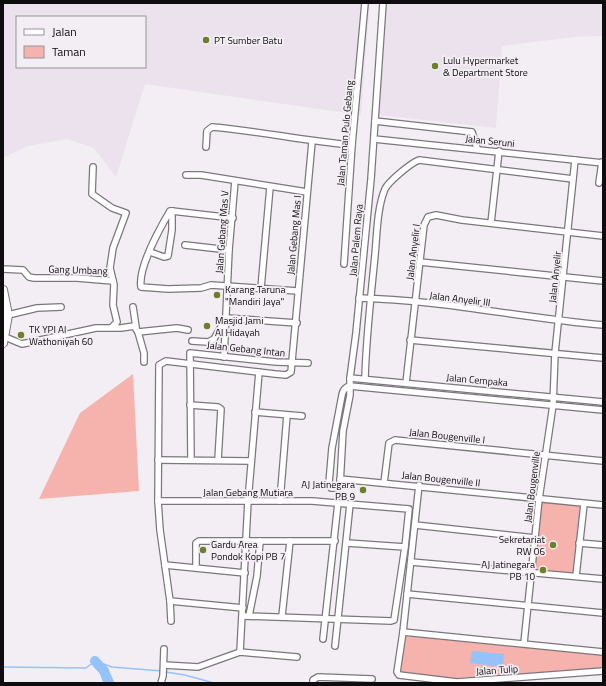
<svg xmlns="http://www.w3.org/2000/svg" width="606" height="686" font-family="'Titillium Web',sans-serif">
<style>
.built{fill:#ebe2ee;fill-rule:evenodd}
.green{fill:#f6b2ad}
.water{fill:#96c2fb}
.lines{fill:none;stroke-linecap:round;stroke-linejoin:round}
.stream{stroke:#96c2fb;stroke-width:1.5}
.river{stroke:#96c2fb;stroke-width:10}
.street-casing{stroke:#7b777c;stroke-width:8}
.secondary-casing{stroke:#7b777c;stroke-width:10}
.street{stroke:#fff;stroke-width:5.5}
.secondary{stroke:#fff;stroke-width:8}
.poi-dot{fill:#6e7e2c;stroke:#f3eef4;stroke-width:1.5}
.labels{text-anchor:middle;dominant-baseline:central;stroke-width:3.5;stroke-linejoin:round;paint-order:stroke}
.poi-label{font-size:10px;fill:#0e0c0e;stroke:#f3eef4;text-anchor:start}
.street-label{font-size:10px;fill:#0e0c0e;stroke:#f3eef4}
</style>
<rect width="100%" height="100%" fill="#f3eef4"/>
<g class="built">
<path d="M3,3H370L361,115L145,84L116,177L94,148L67,139L28,146L3,158ZM17,17H145V67H17Z"/>
<path d="M387,3H603V36L575,37L502,46L496,128L379,115Z"/>
</g>
<g class="green">
<path d="M133,374L139,491L39,499L80,413Z"/>
<path d="M539,499L584,504L576,576L532,573Z"/>
<path d="M404,636L603,655V668L442,679L399,675Z"/>
</g>
<path class="water" d="M472,651L504,654L503,667L470,663Z"/>
<g class="lines">
<g class="stream">
<path d="M3,667L86,668L95,661L112,667L162,671"/>
<path d="M166,672L185,675L214,683"/>
</g>
<path class="river" d="M95,661L104,671L109,683"/>
<defs>
<g id="street">
<path d="M383,3L371,179L356,333L350,378V395L343,431L340,484L338,488H331L329,483L332,448L342,395C343,390 345,387 350,386L381,389L603,410"/>
<path d="M375,121L472,132L477,148"/>
<path d="M374,139L603,163"/>
<path d="M206,147L207,131L212,127C259,131 305,141 352,145"/>
<path d="M93,167L92,194L112,208L126,213L113,248L110,268L114,285L113,305L117,322L112,327"/>
<path d="M186,175H201L307,192"/>
<path d="M599,183L602,162"/>
<path d="M172,211H170C160,228 138,268 141,287L168,289L201,288L211,285L298,291"/>
<path d="M172,211L233,218"/>
<path d="M491,223L499,151"/>
<path d="M185,245L229,250"/>
<path d="M150,252L164,257L168,256L172,230V211"/>
<path d="M420,262L603,281"/>
<path d="M344,264L352,145L365,3"/>
<path d="M3,269L23,270L29,277L34,278H77L113,281"/>
<path d="M261,288L270,187"/>
<path d="M359,298C441,300 522,318 603,325"/>
<path d="M133,307L136,327"/>
<path d="M8,315L37,308L61,307"/>
<path d="M138,332L144,353V362"/>
<path d="M5,337L22,344L96,328H121L134,326L138,332L177,328L188,330"/>
<path d="M410,340L603,358"/>
<path d="M192,341L208,342L214,339L226,318L297,323"/>
<path d="M224,357L229,250L235,181"/>
<path d="M350,378L603,402"/>
<path d="M365,379C366,337 371,297 375,255C377,234 377,208 385,189C389,181 411,163 419,160L573,179"/>
<path d="M406,383L424,225L428,217L436,215L462,220L603,236"/>
<path d="M190,405L218,407L221,409L218,460"/>
<path d="M255,412L302,416"/>
<path d="M158,460L251,461"/>
<path d="M191,460L190,353L276,362L308,363"/>
<path d="M340,479L603,505"/>
<path d="M384,483L389,443L395,440L603,461"/>
<path d="M419,485L403,632L397,672L399,675L457,682L603,671"/>
<path d="M158,501H312L409,509L405,547L347,543"/>
<path d="M280,501L287,415"/>
<path d="M415,525L535,538"/>
<path d="M579,543L603,545"/>
<path d="M411,562L603,579"/>
<path d="M165,565L245,573"/>
<path d="M196,566V543L199,541H335"/>
<path d="M576,576L584,504"/>
<path d="M407,594L603,613"/>
<path d="M170,601L243,608"/>
<path d="M243,616L391,621L394,620L405,547"/>
<path d="M249,616L257,576L260,541"/>
<path d="M282,616L290,541"/>
<path d="M171,621L170,601L160,530L158,501L159,365L166,361L275,374L286,375L291,372L312,142"/>
<path d="M403,632L603,652"/>
<path d="M323,639L338,503"/>
<path d="M524,643L539,499L553,405L555,353L575,160"/>
<path d="M335,646L350,504"/>
<path d="M240,652L248,501L259,372"/>
<path d="M164,665L198,667L240,652L297,657"/>
<path d="M161,683L163,676L164,649"/>
<path d="M313,683V680L318,677L372,679"/>
</g>
<path id="secondary" d="M3,290L8,315L3,343"/>
</defs>
<use href="#street" class="street-casing"/>
<use href="#secondary" class="secondary-casing"/>
<use href="#street" class="street"/>
<use href="#secondary" class="secondary"/>
</g>
<g class="poi-dot">
<circle cx="206" cy="40" r="4"/>
<circle cx="435" cy="66" r="4"/>
<circle cx="217" cy="295" r="4"/>
<circle cx="207" cy="326" r="4"/>
<circle cx="21" cy="335" r="4"/>
<circle cx="363" cy="490" r="4"/>
<circle cx="553" cy="545" r="4"/>
<circle cx="203" cy="550" r="4"/>
<circle cx="543" cy="570" r="4"/>
</g>
<g class="labels">
<g class="poi-label">
<text x="214" y="40">PT Sumber Batu</text>
<text x="443" y="60">Lulu Hypermarket<tspan x="443" dy="12">&amp; Department Store</tspan></text>
<text x="225" y="289">Karang Taruna<tspan x="225" dy="12">"Mandiri Jaya"</tspan></text>
<text x="215" y="320">Masjid Jami<tspan x="215" dy="12">Al Hidayah</tspan></text>
<text x="29" y="329">TK YPI Al<tspan x="29" dy="12">Wathoniyah 60</tspan></text>
<text x="355" y="484" text-anchor="end">AJ Jatinegara<tspan x="355" dy="12">PB 9</tspan></text>
<text x="545" y="539" text-anchor="end">Sekretariat<tspan x="545" dy="12">RW 06</tspan></text>
<text x="211" y="544">Gardu Area<tspan x="211" dy="12">Pondok Kopi PB 7</tspan></text>
<text x="535" y="564" text-anchor="end">AJ Jatinegara<tspan x="535" dy="12">PB 10</tspan></text>
</g>
<g class="street-label">
<text transform="translate(345 133) rotate(-85)">Jalan Taman Pulo Gebang</text>
<text transform="translate(490 141) rotate(6)">Jalan Seruni</text>
<text transform="translate(222 232) rotate(-86)">Jalan Gebang Mas V</text>
<text transform="translate(294 235) rotate(-85)">Jalan Gebang Mas I</text>
<text transform="translate(356 240) rotate(-85)">Jalan Palem Raya</text>
<text transform="translate(413 252) rotate(-83)">Jalan Anyelir I</text>
<text transform="translate(78 270) rotate(2)">Gang Umbang</text>
<text transform="translate(555 277) rotate(-84)">Jalan Anyelir</text>
<text transform="translate(460 299) rotate(7)">Jalan Anyelir III</text>
<text transform="translate(246 349) rotate(6)">Jalan Gebang Intan</text>
<text transform="translate(477 380) rotate(5)">Jalan Cempaka</text>
<text transform="translate(447 436) rotate(6)">Jalan Bougenville I</text>
<text transform="translate(441 479) rotate(6)">Jalan Bougenville II</text>
<text transform="translate(532 487) rotate(-83)">Jalan Bougenville</text>
<text x="248" y="492">Jalan Gebang Mutiara</text>
<text transform="translate(497 670) rotate(-4)">Jalan Tulip</text>
</g>
</g>
<rect width="606" height="686" fill="none" stroke="#0e0c0e" stroke-width="8"/>
<rect x="16" y="16" width="130" height="52" fill="#f3eef4" stroke="#979498"/>
<rect x="24" y="29" width="20" height="6" fill="#ffffff" stroke="#979498"/>
<text x="52" y="36" font-size="12" fill="#0e0c0e">Jalan</text>
<rect x="24" y="46" width="20" height="12" fill="#f6b2ad" stroke="#979498"/>
<text x="52" y="56" font-size="12" fill="#0e0c0e">Taman</text>
</svg>
